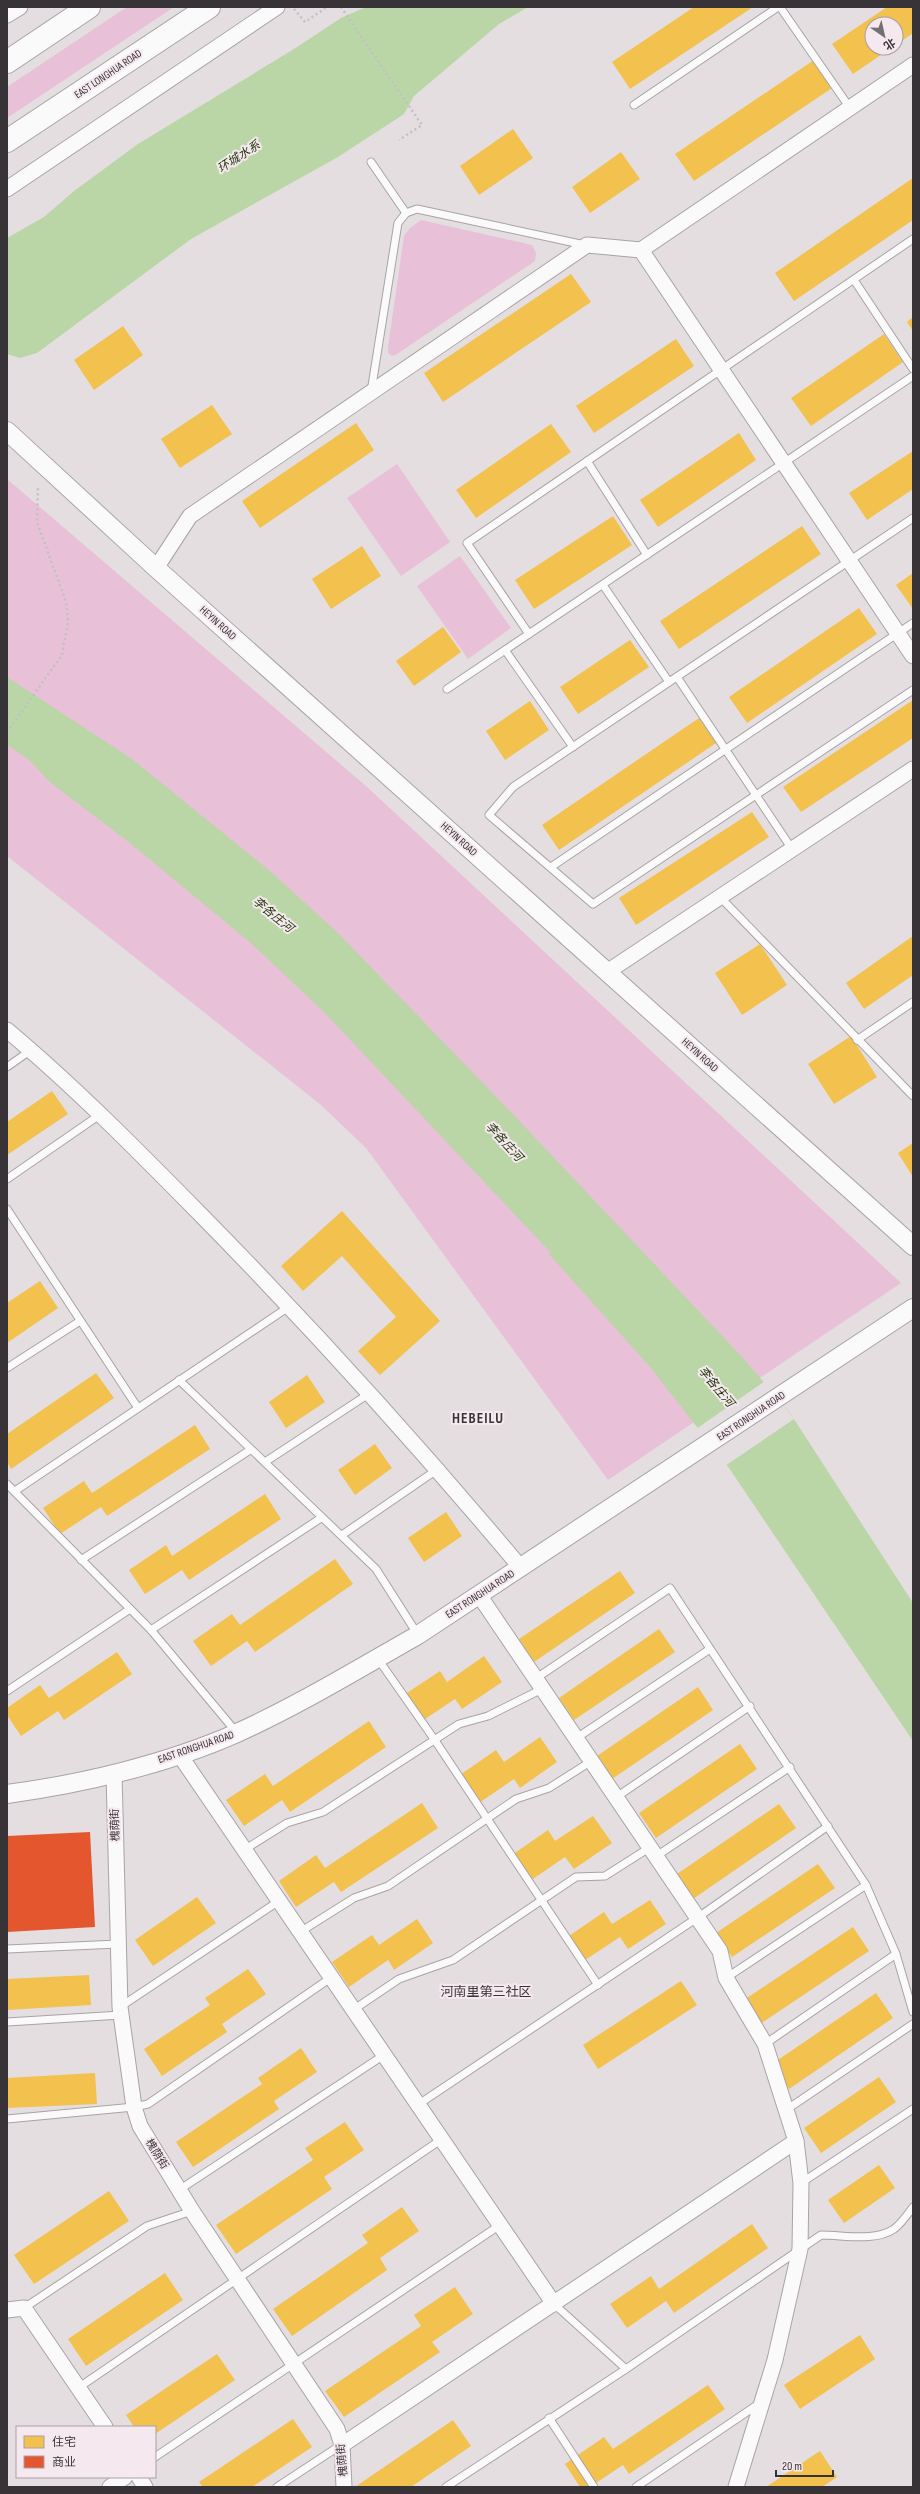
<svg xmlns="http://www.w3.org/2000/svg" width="920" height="2494" font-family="'Sofia Sans Condensed','Noto Sans SC',sans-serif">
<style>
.green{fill:#e8c0d8}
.water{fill:#bad5a6}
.pier{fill:#e4dee1}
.homes{fill:#f2c14e}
.shops{fill:#e4572e}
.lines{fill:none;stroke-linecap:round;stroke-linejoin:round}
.service-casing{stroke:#a8a3a6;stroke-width:9}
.minor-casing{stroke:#a8a3a6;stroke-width:17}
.tertiary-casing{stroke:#a8a3a6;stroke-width:20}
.primary-casing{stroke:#a8a3a6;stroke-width:24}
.path{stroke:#c2c0c1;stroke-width:2.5;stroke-dasharray:2 3;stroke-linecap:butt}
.service{stroke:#fbfafa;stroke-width:7}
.minor{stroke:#fbfafa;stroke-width:15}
.tertiary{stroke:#fbfafa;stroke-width:18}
.primary{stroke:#fbfafa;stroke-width:22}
.labels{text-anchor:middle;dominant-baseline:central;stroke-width:4;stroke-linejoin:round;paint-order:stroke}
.street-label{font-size:11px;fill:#383336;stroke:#f5e8ef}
.water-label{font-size:12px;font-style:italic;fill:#1d3605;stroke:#f5e8ef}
.quarter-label{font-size:13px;fill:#383336;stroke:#f5e8ef}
.district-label{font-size:15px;font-weight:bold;letter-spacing:1px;fill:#383336;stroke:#f5e8ef}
</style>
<rect width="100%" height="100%" fill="#e4dee1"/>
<g class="green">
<path d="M127,7H174L7,118V87Z"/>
<path d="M421,220L532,245L536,253L535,261L397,354L392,356L388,353V347L404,236L410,228Z"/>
<path d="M397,464L450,542L401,576L347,498Z"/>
<path d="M7,479L366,786L901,1283L608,1480L366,1148L321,1105L7,856Z"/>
<path d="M460,556L511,628L468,659L417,586Z"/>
</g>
<g class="water">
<path d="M366,7H528L499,24L414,96L404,114L338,157L191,239L37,353L20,358L7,354V238L44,217L74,191L138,144L294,49L341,18Z"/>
<path d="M7,677L132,759L270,871L337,932L506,1107L743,1358L790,1413L913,1603V1741L729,1468L650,1367L548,1253L552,1254L324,1012L252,944L131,844L51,783L28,759L7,745Z"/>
</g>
<path class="pier" d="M765,1381L794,1419L725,1466L696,1429Z"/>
<g class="homes">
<path d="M694,7H753L630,89L612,62Z"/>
<path d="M887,7H913V33L896,45V24H872V48H891L853,74L832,44Z"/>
<path d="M814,60L832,88L694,181L675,154Z"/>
<path d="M513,129L533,158L479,195L460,166Z"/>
<path d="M621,152L640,179L590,213L572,187Z"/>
<path d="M913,178V220L794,301L775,273Z"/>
<path d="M571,274L591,302L443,402L424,373Z"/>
<path d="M913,317V331L907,322Z"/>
<path d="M123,326L143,355L94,390L74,360Z"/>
<path d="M884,334L903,362L811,426L791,398Z"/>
<path d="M676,339L694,366L594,433L576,406Z"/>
<path d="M212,405L232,434L180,468L161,439Z"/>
<path d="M356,423L374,450L260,528L242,501Z"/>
<path d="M551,424L571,452L476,518L456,490Z"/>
<path d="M739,433L756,460L658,527L640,500Z"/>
<path d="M913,451V489L867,520L849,493Z"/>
<path d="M613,516L632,545L534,609L515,580Z"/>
<path d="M802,526L821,554L679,649L660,621Z"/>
<path d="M362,546L381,576L331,609L312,579Z"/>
<path d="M913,573V609L896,585Z"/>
<path d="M859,608L877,634L747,723L729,697Z"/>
<path d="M443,627L461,652L414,686L396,661Z"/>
<path d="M630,640L649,667L578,714L560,687Z"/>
<path d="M913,700V738L801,812L783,787Z"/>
<path d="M530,701L549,730L505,760L486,731Z"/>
<path d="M699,718L716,743L559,850L542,825Z"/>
<path d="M752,812L769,837L636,925L619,898Z"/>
<path d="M913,936V975L864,1009L846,983Z"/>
<path d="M760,944L787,985L742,1015L715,973Z"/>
<path d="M851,1036L877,1077L834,1104L808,1064Z"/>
<path d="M52,1091L68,1114L7,1155V1122Z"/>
<path d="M913,1143V1177L898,1153Z"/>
<path d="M342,1211L440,1321L380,1375L358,1351L396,1317L342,1256L303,1291L281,1266Z"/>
<path d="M40,1281L58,1308L7,1343V1303Z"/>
<path d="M96,1373L114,1398L11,1469L7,1462V1434Z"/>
<path d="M307,1375L325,1402L286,1428L269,1402Z"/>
<path d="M195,1425L210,1449L107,1516L101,1507L60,1534L43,1508L84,1481L92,1493Z"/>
<path d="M375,1444L392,1468L355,1495L338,1470Z"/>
<path d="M265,1494L281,1519L189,1580L182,1570L145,1594L129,1570L166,1545L172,1556Z"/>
<path d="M446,1512L462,1536L424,1562L408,1538Z"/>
<path d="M335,1559L353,1584L255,1652L247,1641L211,1666L193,1641L232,1614L240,1625Z"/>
<path d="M620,1571L635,1593L534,1662L519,1639Z"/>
<path d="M659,1629L675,1652L574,1720L559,1698Z"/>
<path d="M117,1652L132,1674L64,1720L58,1711L21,1736L7,1715V1708L40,1685L49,1698Z"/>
<path d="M484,1656L502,1682L462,1709L455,1699L419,1723L401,1697L440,1671L447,1682Z"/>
<path d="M698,1687L713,1710L612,1779L597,1756Z"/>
<path d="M369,1721L386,1747L290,1812L282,1800L244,1826L226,1800L265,1774L273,1786Z"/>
<path d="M540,1737L557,1762L520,1788L514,1779L476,1805L457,1777L496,1750L504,1762Z"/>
<path d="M740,1744L757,1769L656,1838L639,1813Z"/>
<path d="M422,1803L438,1828L341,1892L334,1882L296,1907L279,1881L316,1855L325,1868Z"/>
<path d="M779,1804L796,1828L693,1899L677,1874Z"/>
<path d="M593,1816L612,1843L574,1869L565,1857L527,1883L509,1857L548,1830L555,1841Z"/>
<path d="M818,1864L835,1888L732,1957L716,1933Z"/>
<path d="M197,1897L216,1923L153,1966L135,1940Z"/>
<path d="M650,1900L666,1924L628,1949L620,1937L582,1962L566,1938L604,1912L612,1924Z"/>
<path d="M417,1919L433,1943L394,1970L388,1960L349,1987L332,1962L372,1935L379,1945Z"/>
<path d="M853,1927L869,1951L760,2024L744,2000Z"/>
<path d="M248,1969L266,1994L222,2024L227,2032L162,2076L144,2049L210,2005L205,1998Z"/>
<path d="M89,1975L91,2005L7,2010V1979Z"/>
<path d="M681,1981L697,2005L598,2069L583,2045Z"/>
<path d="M876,1993L893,2018L789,2089L772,2064Z"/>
<path d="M301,2048L317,2072L274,2101L279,2109L193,2167L176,2142L262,2084L258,2078Z"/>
<path d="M95,2073L97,2104L7,2108V2078Z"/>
<path d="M879,2077L896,2102L821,2153L804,2128Z"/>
<path d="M345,2122L364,2150L324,2177L332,2189L236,2254L216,2225L313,2160L305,2148Z"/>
<path d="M879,2165L895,2188L844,2223L828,2200Z"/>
<path d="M109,2191L129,2221L34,2284L14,2255Z"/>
<path d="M402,2207L419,2231L380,2258L387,2270L292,2336L273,2309L368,2243L362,2235Z"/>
<path d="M752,2224L768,2248L674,2313L666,2301L627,2328L610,2304L651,2276L659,2289Z"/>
<path d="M165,2273L183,2300L86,2366L68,2339Z"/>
<path d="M455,2287L473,2314L432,2342L440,2352L344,2417L325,2391L421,2326L414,2315Z"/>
<path d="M860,2335L875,2359L800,2409L784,2385Z"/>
<path d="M217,2354L235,2380L155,2434V2427H134L126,2415Z"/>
<path d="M708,2385L725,2409L629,2474L623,2465L590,2487H580L565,2464L604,2437L613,2449Z"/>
<path d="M293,2419L312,2447L252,2487H203L199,2482Z"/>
<path d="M453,2420L471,2446L411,2487H355Z"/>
<path d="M820,2451L837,2477L822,2487H766Z"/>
</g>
<path class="shops" d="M90,1832L95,1927L7,1932V1836Z"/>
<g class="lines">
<defs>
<g id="service">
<path d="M780,7L850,108"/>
<path d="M634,105L778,7"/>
<path d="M371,162L406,213"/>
<path d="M854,280L913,369"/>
<path d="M371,392L398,223L406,213L417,209L585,245"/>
<path d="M587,461L647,555"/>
<path d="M913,518L513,787L489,815L593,904L913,690"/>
<path d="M603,585L669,682"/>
<path d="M529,634L467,543L913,239"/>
<path d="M505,650L573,747"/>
<path d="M677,677L792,849"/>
<path d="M447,689L913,376"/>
<path d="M551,867L913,623"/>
<path d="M721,898L913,1096"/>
<path d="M857,1040L913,1002"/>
<path d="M7,1067L31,1050"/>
<path d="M7,1179L101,1114"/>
<path d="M7,1209L138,1408"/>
<path d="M7,1368L80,1321"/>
<path d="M179,1380L376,1569L418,1635"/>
<path d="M265,1462L370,1393"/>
<path d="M7,1484L151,1630L237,1733"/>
<path d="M15,1491L290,1306"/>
<path d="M342,1535L438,1469"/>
<path d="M81,1560L250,1450"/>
<path d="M151,1630L321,1518"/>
<path d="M378,1659L434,1739L598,1985"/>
<path d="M535,1679L670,1588L866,1885L896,1954L913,2012"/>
<path d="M7,1691L130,1609"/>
<path d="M575,1739L710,1649"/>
<path d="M615,1798L750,1706"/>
<path d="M244,1850L287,1823L323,1812L459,1724L488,1716L542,1689"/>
<path d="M655,1857L790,1767"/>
<path d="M300,1932L354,1898L388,1886L516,1799L549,1788L590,1762"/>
<path d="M7,1949L118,1944"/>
<path d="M726,1978L866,1885"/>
<path d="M120,2007L279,1901"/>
<path d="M353,2010L399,1979L453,1960L576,1877L605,1876L649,1848"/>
<path d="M7,2022L121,2015"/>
<path d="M765,2044L896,1954"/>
<path d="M419,2104L697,1918L828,1826"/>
<path d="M786,2110L913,2024"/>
<path d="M7,2119L134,2107L148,2104L332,1977"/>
<path d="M801,2183L913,2109"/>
<path d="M179,2190L384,2055"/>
<path d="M554,2304L626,2369"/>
<path d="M24,2308L147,2226L192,2211"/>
<path d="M78,2388L442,2139"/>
<path d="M549,2418L594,2487"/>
<path d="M155,2457L500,2225"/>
<path d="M277,2487L341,2445"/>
<path d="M446,2487L626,2369L821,2235C845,2235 874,2242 894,2229C901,2224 908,2214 913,2207"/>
<path d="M636,2487L760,2403"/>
</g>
<g id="minor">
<path d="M7,15L20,7"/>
<path d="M7,189L277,7"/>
<path d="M641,250L913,65"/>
<path d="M156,568L190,516L587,245L641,250L913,656"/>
<path d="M607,972L913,769"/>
<path d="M7,1030C76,1088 139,1152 202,1216C313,1329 419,1446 521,1568"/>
<path d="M479,1595L720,1951L726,1978L765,2044L796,2141L801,2183L800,2249L775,2360L736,2487"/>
<path d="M179,1754L554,2304"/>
<path d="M114,1774L120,2007L134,2107L140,2126L192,2211L337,2429L342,2445L344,2487"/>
<path d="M7,2310L24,2308L105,2427"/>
<path d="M342,2445L796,2141"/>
<path d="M139,2477L145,2487"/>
<path d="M110,2487L125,2477"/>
</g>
<g id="tertiary">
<path d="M7,431L156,568L913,1246"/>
<path d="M7,1794C82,1784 167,1764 237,1733C299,1705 358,1669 418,1635L913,1308"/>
</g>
<g id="primary">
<path d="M7,62L89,7"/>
<path d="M7,141L209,7"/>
</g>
</defs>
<use href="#service" class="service-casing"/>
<use href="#minor" class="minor-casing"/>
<use href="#tertiary" class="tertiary-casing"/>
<use href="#primary" class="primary-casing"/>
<g class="path">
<path d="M341,7L422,125L399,140"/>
<path d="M294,9L305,22L327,7"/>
<path d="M7,732L62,655L68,622L66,602L37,522L38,486"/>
</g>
<use href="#service" class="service"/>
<use href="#minor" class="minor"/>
<use href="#tertiary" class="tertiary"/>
<use href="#primary" class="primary"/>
</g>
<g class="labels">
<g class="street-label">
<text transform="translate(108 74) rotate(-34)">EAST LONGHUA ROAD</text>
<text transform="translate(218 623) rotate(42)">HEYIN ROAD</text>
<text transform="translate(459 839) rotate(42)">HEYIN ROAD</text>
<text transform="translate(700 1055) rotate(42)">HEYIN ROAD</text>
<text transform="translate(751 1416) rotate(-34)">EAST RONGHUA ROAD</text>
<text transform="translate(480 1594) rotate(-33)">EAST RONGHUA ROAD</text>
<text transform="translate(196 1747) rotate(-19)">EAST RONGHUA ROAD</text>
<text transform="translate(115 1825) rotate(-92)">槐荫街</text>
<text transform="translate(157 2154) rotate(58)">槐荫街</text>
<text transform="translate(342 2460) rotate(-95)">槐荫街</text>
</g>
<g class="water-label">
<text transform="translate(239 157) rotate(-33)">环城水系</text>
<text transform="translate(273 915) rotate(39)">李各庄河</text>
<text transform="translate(504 1142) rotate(47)">李各庄河</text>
<text transform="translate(716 1387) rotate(50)">李各庄河</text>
</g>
<g class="quarter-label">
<text x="486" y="1992">河南里第三社区</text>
</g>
<g class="district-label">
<text x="478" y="1418">HEBEILU</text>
</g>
</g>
<rect width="920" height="2494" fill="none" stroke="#383336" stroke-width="16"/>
<rect x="16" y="2426" width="140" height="52" fill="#f5e8ef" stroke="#a9a0a5"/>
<rect x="24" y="2436" width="20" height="12" fill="#f2c14e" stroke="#a9a0a5"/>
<text x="52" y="2446" font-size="12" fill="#383336">住宅</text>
<rect x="24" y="2456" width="20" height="12" fill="#e4572e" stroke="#a9a0a5"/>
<text x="52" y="2466" font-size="12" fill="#383336">商业</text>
<g transform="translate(884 36) rotate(146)"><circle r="19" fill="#f5e8ef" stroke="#a9a0a5"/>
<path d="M0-3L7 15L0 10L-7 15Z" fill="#746f72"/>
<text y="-6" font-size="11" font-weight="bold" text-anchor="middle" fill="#383336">北</text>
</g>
<path d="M776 2470v6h57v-6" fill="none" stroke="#383336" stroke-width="2"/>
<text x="782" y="2470" font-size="12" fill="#383336" stroke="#f5e8ef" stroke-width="3" paint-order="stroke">20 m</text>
</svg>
